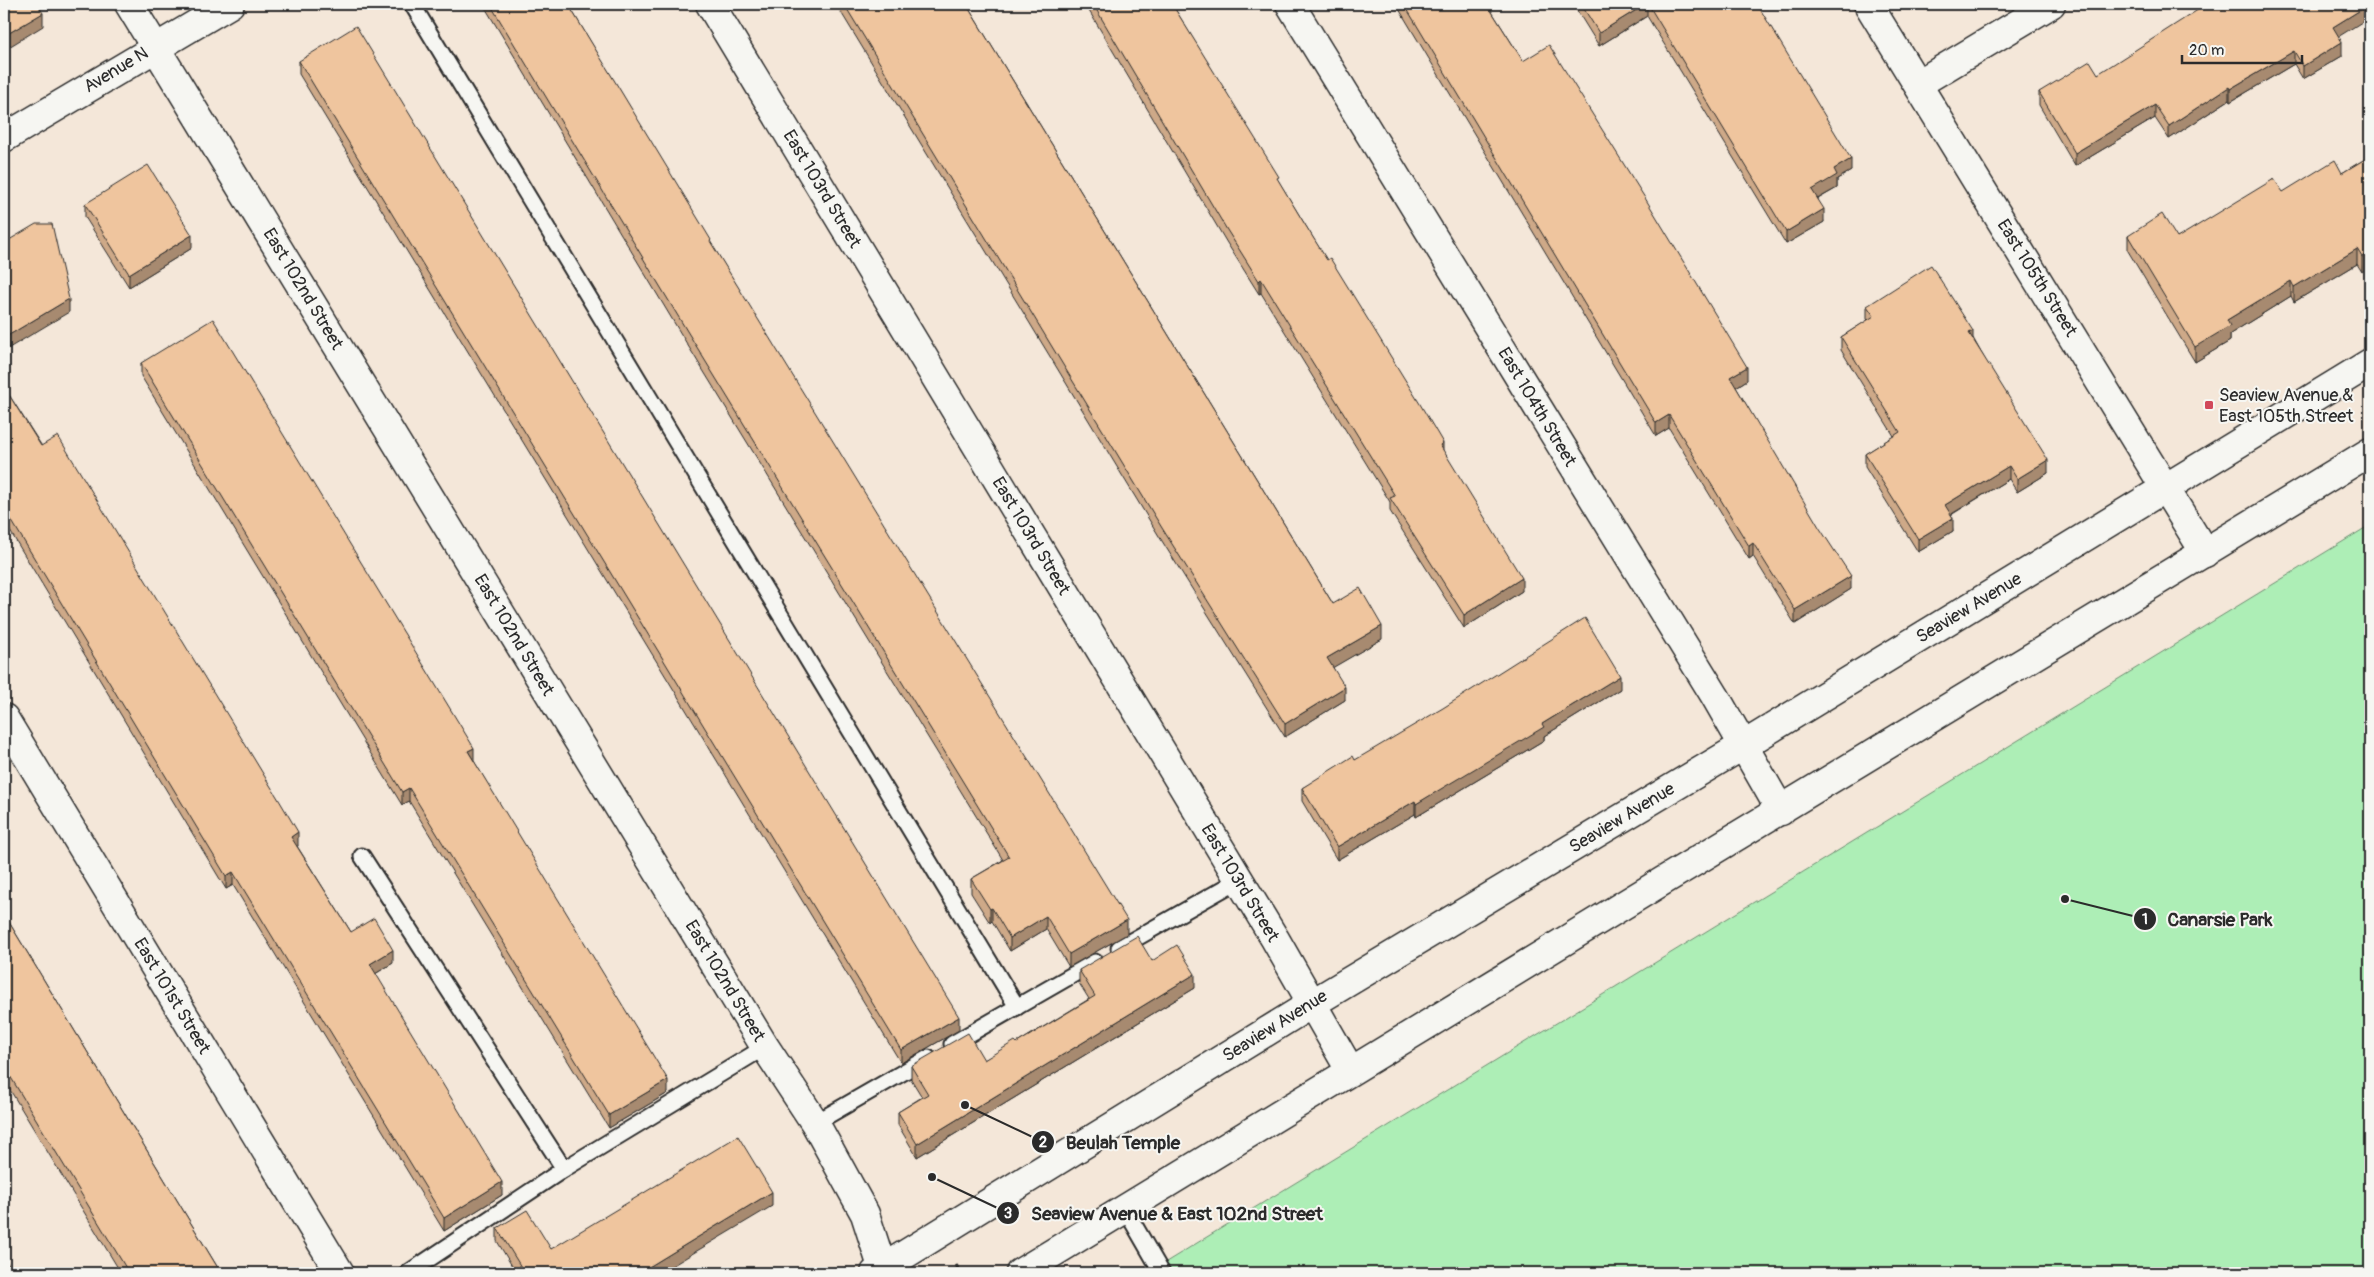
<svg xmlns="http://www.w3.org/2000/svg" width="2374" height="1277" font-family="Pangolin,sans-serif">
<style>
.green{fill:#adeeb6;stroke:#6c8c70}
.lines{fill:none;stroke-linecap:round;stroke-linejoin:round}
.lane-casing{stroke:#2b2b2b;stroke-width:19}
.street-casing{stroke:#2b2b2b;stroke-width:31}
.secondary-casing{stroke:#2b2b2b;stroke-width:31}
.path{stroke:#2b2b2b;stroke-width:3;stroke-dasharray:4 4;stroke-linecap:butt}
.lane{stroke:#f6f6f2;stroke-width:15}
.street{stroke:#f6f6f2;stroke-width:28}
.secondary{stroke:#f6f6f2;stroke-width:28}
.wall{fill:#cea988;stroke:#2b2b2b}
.shaded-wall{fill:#a78a6f;stroke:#2b2b2b}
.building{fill:#efc59e;stroke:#2b2b2b}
.poi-dot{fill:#d1495b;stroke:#f6f6f2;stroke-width:2}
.labels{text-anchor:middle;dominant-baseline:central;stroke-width:4;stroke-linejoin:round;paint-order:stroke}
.street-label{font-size:18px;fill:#2b2b2b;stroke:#f6f6f2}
.poi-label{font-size:18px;fill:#2b2b2b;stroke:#f6f6f2;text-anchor:start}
.leader{fill:none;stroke:#2b2b2b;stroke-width:2}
.callout-dot{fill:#2b2b2b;stroke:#f6f6f2;stroke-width:2}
.mark-label{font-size:15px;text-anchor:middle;font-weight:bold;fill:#fff}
.callout-label{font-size:19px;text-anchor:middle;font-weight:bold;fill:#2b2b2b;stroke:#f6f6f2;stroke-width:4;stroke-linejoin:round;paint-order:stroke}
</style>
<rect width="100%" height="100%" fill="#f4e7d9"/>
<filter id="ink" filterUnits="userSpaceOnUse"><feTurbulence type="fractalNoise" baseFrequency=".02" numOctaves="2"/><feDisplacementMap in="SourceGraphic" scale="10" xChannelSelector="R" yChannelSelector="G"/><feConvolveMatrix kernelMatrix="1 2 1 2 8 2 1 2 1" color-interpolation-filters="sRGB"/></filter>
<g filter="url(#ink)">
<path class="green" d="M2370,525V1273H1150L1166,1262Z"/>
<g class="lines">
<defs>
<g id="lane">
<path d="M412,4L1017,1007"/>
<path d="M362,856L564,1169"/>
<path d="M1119,948L1239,880"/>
<path d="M952,1044L1095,962"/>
<path d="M815,1123L928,1058"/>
<path d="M1125,1209L1162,1273"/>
<path d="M408,1273L564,1169L765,1047"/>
</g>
<g id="street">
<path d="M129,4L765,1047L815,1123L865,1214L884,1273"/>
<path d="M710,4L1275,939L1350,1070"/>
<path d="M1290,4L1715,696L1781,811"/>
<path d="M1868,4L2205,553"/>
<path d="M1918,84L2051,4"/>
<path d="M4,138L230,4"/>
<path d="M4,718L340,1273"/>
</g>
<g id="secondary">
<path d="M875,1273L1313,1003L1744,745L2370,363"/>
<path d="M1020,1273C1468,997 1921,726 2370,452"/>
</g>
</defs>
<use href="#lane" class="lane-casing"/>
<use href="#street" class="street-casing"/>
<use href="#secondary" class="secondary-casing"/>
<path class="path" d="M956,1265L961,1273"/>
<use href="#lane" class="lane"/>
<use href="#street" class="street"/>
<use href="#secondary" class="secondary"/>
</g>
<g class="wall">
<path d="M483,4H568L711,243L1127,934L1069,967L1046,929L1010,951L992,921L990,923L971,893V879L1003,860L687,344Z"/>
<path d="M836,4H966L1333,604L1382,639L1333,667L1345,700L1285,737L1162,541Z"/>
<path d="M1085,4H1172L1279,182L1443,451L1522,591L1464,628L1390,511V502L1261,293L1259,294L1227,243Z"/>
<path d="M1396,4H1487L1523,61L1747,380L1736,387L1851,589L1795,624L1753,556L1749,559L1669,428L1656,436Z"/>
<path d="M1573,4H1757L1851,171L1837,179V188L1818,199L1824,222L1786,244L1647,16L1599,46Z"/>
<path d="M2339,37L2342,56L2303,79L2294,64L2230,102L2229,100L2169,139L2155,118L2075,166L2039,105V92L2098,74Z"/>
<path d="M299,61L959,1030L901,1063L299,74Z"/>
<path d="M2370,156L2362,272L2357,264L2294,302L2291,296L2230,334V341L2195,362L2128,251V236L2177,238L2283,192L2342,173Z"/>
<path d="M85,204L192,248L129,287L85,217Z"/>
<path d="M1867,306L1973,338L2048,473L2017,492L2009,479L1951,515L1953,531L1918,552L1865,467V454L1894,436L1841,350V337L1868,320L1867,319Z"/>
<path d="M141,363L474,761L668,1093L609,1128L409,801L402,805L141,376Z"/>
<path d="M4,387L298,846H297L351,932L393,963L375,974L502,1195L444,1231L233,885L226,889L4,521Z"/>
<path d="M1620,689L1544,736V740L1416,817L1415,814L1337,860L1302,801V788L1355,760Z"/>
<path d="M4,914L221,1273H121L4,1080Z"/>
<path d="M1152,961L1195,988L917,1157L898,1125V1112L922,1097L911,1079V1066L984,1060L1017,1043L1089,999L1079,983V970Z"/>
<path d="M772,1206L515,1271L497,1241V1228L551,1249Z"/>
</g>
<g class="shaded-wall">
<path d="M1646,4H1647V16L1599,46V33Z"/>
<path d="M2370,4V17L2333,40V27Z"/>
<path d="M43,13V26L4,50V36Z"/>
<path d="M2342,42V56L2303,79V66Z"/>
<path d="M2294,51V64L2230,102V89Z"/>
<path d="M2229,87V100L2169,139V126Z"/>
<path d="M2155,105V118L2075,166V153Z"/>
<path d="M1851,159V171L1837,179V188L1812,202V190L1834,169Z"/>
<path d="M1824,209V222L1786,244V232Z"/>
<path d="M192,235V248L129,287V274Z"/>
<path d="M2357,249V264L2294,302V287Z"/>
<path d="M2370,252V267L2362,272V257Z"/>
<path d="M1261,279V293L1259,294V281Z"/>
<path d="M2291,281V296L2230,334V341L2195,362V347L2227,320Z"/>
<path d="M69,299V312L4,351V338Z"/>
<path d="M1973,331V344L1969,333Z"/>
<path d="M1747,367V380L1730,391V377Z"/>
<path d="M1669,415V428L1656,436V423Z"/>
<path d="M1443,443V456L1440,445Z"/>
<path d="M2048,460V473L2017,492V479Z"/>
<path d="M2009,466V479L1945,518V505Z"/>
<path d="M1953,518V531L1918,552V539Z"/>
<path d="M1753,543V556L1749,559V546Z"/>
<path d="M1851,576V589L1795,624V610Z"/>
<path d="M1522,578V591L1464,628V615Z"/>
<path d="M1382,626V639L1327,671V658Z"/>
<path d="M1620,676V689L1544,736V740L1416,817V804L1542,724Z"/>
<path d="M1345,687V700L1285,737V724Z"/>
<path d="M474,748V761L468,751Z"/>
<path d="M409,788V801L402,805V792Z"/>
<path d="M1415,801V814L1337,860V847Z"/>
<path d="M298,832V846L291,850V837Z"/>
<path d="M233,872V885L226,889V876Z"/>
<path d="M992,908V921L990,923V909Z"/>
<path d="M1046,916V929L1010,951V938Z"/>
<path d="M1127,920V934L1069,967V954Z"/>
<path d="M393,950V963L370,977V964Z"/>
<path d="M1195,974V988L917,1157V1144Z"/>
<path d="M959,1017V1030L901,1063V1050Z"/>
<path d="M668,1080V1093L609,1128V1115Z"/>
<path d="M502,1182V1195L444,1231V1218Z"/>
<path d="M772,1192V1206L660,1273H639Z"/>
</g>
<g class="building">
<path d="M4,4H37L43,13L4,36Z"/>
<path d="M490,4H568L711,240L710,241L1127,920L1069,954L1046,916L1010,938L992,908L990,909L971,879L1009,857L687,331Z"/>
<path d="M844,4H966L1333,604L1360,588L1382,626L1327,658L1345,687L1285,724L1162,528Z"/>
<path d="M1093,4H1172L1279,177L1277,178L1301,218L1327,260L1330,258L1420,404L1443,443L1440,445L1522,578L1464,615L1390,498L1395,496L1261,279L1259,281L1227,230Z"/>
<path d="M1404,4H1487L1523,61L1549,45L1645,198L1747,367L1730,377L1819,527L1851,576L1795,610L1753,543L1749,546L1669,415L1656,423Z"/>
<path d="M1581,4H1646L1599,33Z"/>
<path d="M1648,4H1757L1851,159L1834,169L1837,175L1812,190L1824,209L1786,232Z"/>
<path d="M2207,4H2370L2333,27L2342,42L2303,66L2294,51L2230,89L2229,87L2169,126L2155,105L2075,153L2039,92L2090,61L2098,74Z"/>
<path d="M356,26L959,1017L901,1050L299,61Z"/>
<path d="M2370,156V252L2362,257L2357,249L2294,287L2291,281L2227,320L2230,326L2195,347L2128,236L2162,214L2177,238L2274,179L2283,192L2335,160L2342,173Z"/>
<path d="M148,165L192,235L129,274L85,204Z"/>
<path d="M36,224H52L69,299L4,338V243Z"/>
<path d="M1931,265L1973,331L1969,333L2048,460L2017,479L2009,466L1945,505L1953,518L1918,539L1865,454L1900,432L1841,337L1874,316L1867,306Z"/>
<path d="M213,319L474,748L468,751L668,1080L609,1115L409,788L402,792L141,363Z"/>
<path d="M4,387L41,446L58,436L279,800L298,832L291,837L351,932L374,918L393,950L370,964L502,1182L444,1218L233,872L226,876L4,508Z"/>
<path d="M1585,618L1620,676L1542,724L1544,727L1416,804L1415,801L1337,847L1302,788L1353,756L1355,760L1443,708Z"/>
<path d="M4,914L221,1273H129L4,1066Z"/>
<path d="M1137,936L1152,961L1177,945L1195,974L917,1144L898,1112L928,1094L911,1066L968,1033L984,1060L1015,1041L1017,1043L1095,996L1079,970Z"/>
<path d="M738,1136L772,1192L639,1273H511L521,1267L497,1228L527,1210L551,1249Z"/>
<path d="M4,1257L13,1273H4Z"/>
</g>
</g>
<rect class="poi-dot" x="2204" y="400" width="10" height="10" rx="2.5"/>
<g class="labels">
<g class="street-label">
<text transform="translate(116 70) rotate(-31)">Avenue N</text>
<text transform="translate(822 189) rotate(59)">East 103rd Street</text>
<text transform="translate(2037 278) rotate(58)">East 105th Street</text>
<text transform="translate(303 289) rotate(59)">East 102nd Street</text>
<text transform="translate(1537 407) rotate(59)">East 104th Street</text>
<text transform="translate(1031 536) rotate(59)">East 103rd Street</text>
<text transform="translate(1969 608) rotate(-31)">Seaview Avenue</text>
<text transform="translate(514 635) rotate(59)">East 102nd Street</text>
<text transform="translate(1622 818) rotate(-31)">Seaview Avenue</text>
<text transform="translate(1240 883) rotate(59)">East 103rd Street</text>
<text transform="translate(725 981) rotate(59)">East 102nd Street</text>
<text transform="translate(172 996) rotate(59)">East 101st Street</text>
<text transform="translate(1275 1026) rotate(-32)">Seaview Avenue</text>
</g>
<g class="poi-label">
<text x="2219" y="395">Seaview Avenue &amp;<tspan x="2219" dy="21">East 105th Street</tspan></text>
</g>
</g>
<path class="leader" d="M2065 899L2145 919M965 1105L1043 1142M932 1177L1008 1213"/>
<g class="callout-dot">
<circle cx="2065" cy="899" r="5"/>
<circle cx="965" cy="1105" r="5"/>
<circle cx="932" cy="1177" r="5"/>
<circle cx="2145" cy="919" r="12"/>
<circle cx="1043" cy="1142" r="12"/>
<circle cx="1008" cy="1213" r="12"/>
</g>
<g class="mark-label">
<text x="2145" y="924">1</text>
<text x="1043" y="1147">2</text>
<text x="1008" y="1218">3</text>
</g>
<g class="callout-label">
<text x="2220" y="926">Canarsie Park</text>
<text x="1123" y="1149">Beulah Temple</text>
<text x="1177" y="1220">Seaview Avenue &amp; East 102nd Street</text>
</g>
<rect width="2374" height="1277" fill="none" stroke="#f6f6f2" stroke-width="20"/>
<rect x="10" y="10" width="2354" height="1257" fill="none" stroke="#2b2b2b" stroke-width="2" filter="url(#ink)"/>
<path d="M2182 55v8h120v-8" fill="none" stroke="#2b2b2b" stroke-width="2.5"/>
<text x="2189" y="55" font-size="15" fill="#2b2b2b" stroke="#f6f6f2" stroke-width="4" paint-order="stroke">20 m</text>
</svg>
